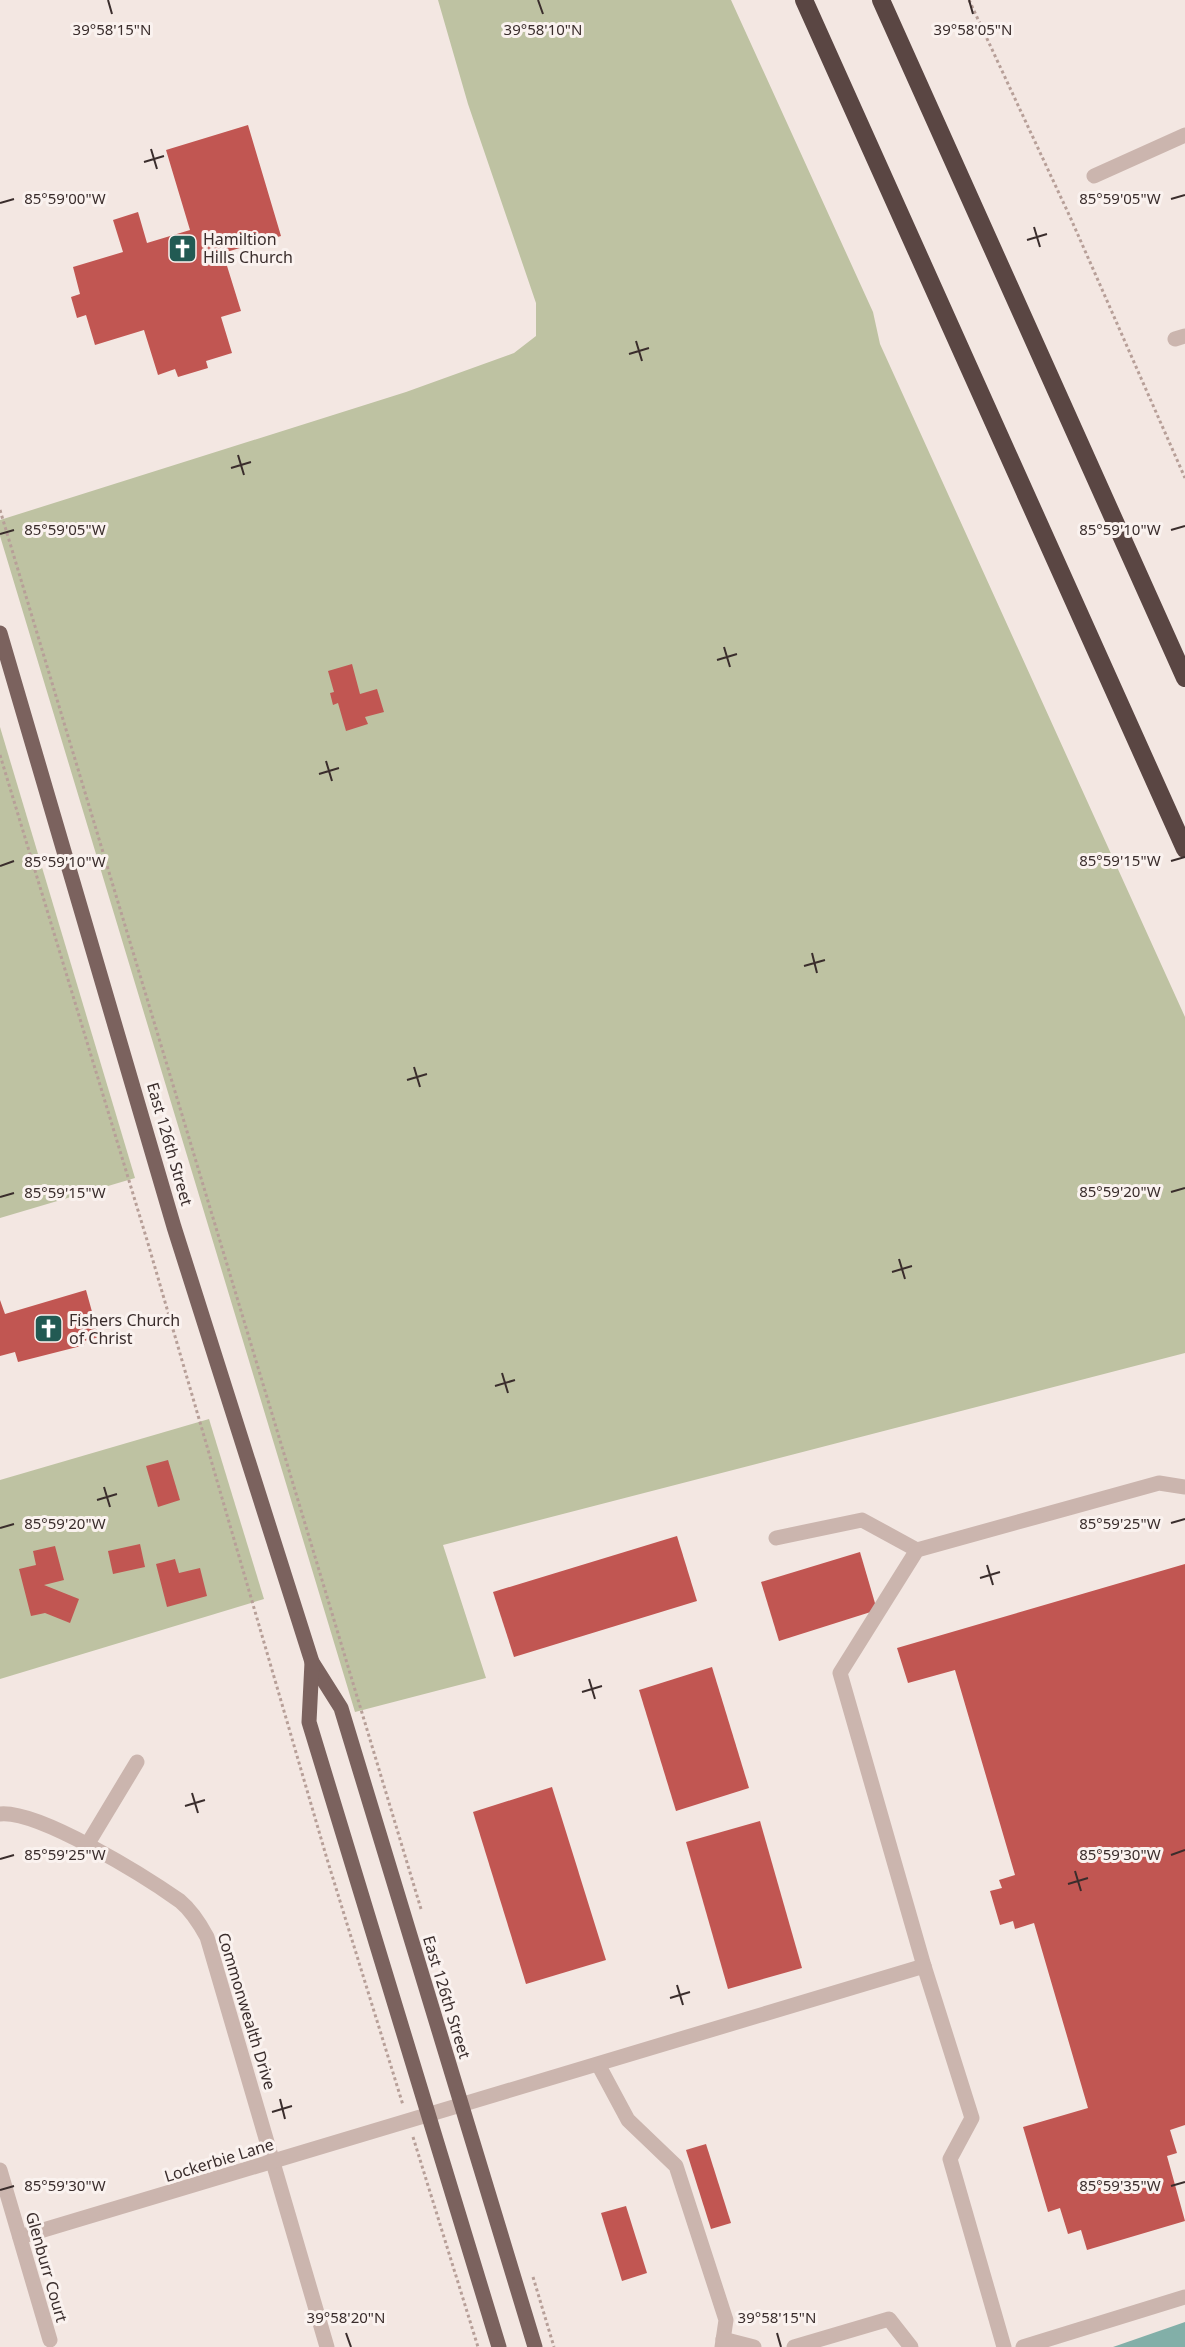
<svg xmlns="http://www.w3.org/2000/svg" width="1185" height="2347" font-family="'Noto Sans',sans-serif">
<style>
.green{fill:#bec2a2}
.water{fill:#82afa8}
.building{fill:#c15652}
.lines{fill:none;stroke-linecap:round;stroke-linejoin:round}
.path{stroke:#b79f98;stroke-width:3;stroke-dasharray:3 3;stroke-linecap:butt}
.minor{stroke:#cbb5ae;stroke-width:15}
.major{stroke:#7b625e;stroke-width:15}
.highway{stroke:#5a4643;stroke-width:18}
.ticks{fill:none;stroke:#3a2d2c;stroke-width:2}
.labels{text-anchor:middle;dominant-baseline:central;stroke-width:6;stroke-linejoin:round;paint-order:stroke}
.poi-label{font-size:16px;fill:#3a2d2c;stroke:#faf2ef;text-anchor:start}
.street-label{font-size:16px;fill:#3a2d2c;stroke:#faf2ef}
.ticks-label{font-size:15px;text-anchor:middle;fill:#3a2d2c;stroke:#faf2ef;stroke-width:6;stroke-linejoin:round;paint-order:stroke}
</style>
<rect width="100%" height="100%" fill="#f3e7e2"/>
<g class="green">
<path d="M438,0H731L873,312L880,344L1185,1017V1353L443,1545L486,1678L355,1712L0,536V520L406,392L514,353L536,336V303L468,104Z"/>
<path d="M0,727L135,1178L0,1218Z"/>
<path d="M209,1419L264,1599L0,1679V1480Z"/>
</g>
<path class="water" d="M1185,2322V2347H1113Z"/>
<g class="building">
<path d="M248,125L281,236L223,253L241,311L221,317L232,353L206,361L208,368L178,377L175,369L158,375L144,330L95,345L86,315L77,318L71,297L80,294L73,267L123,252L113,220L138,212L147,243L190,230L166,150Z"/>
<path d="M352,664L360,694L377,689L384,712L365,717L368,724L346,731L338,703L333,705L330,693L334,692L328,671Z"/>
<path d="M86,1290L99,1337L84,1341L85,1345L18,1362L15,1352L0,1356V1300L5,1314Z"/>
<path d="M168,1460L180,1500L158,1507L146,1466Z"/>
<path d="M677,1536L697,1601L514,1657L493,1592Z"/>
<path d="M140,1544L145,1567L113,1574L108,1551Z"/>
<path d="M55,1546L64,1580L44,1585L79,1599L70,1623L45,1613L31,1616L19,1569L36,1565L33,1551Z"/>
<path d="M860,1552L877,1610L779,1641L761,1582Z"/>
<path d="M175,1559L179,1573L200,1568L207,1596L167,1607L156,1564Z"/>
<path d="M1185,1564V2125L1170,2130L1177,2153L1167,2156L1185,2221L1087,2250L1081,2230L1068,2234L1060,2208L1048,2212L1023,2127L1088,2108L1034,1923L1015,1929L1013,1921L1000,1925L990,1891L1002,1888L999,1880L1015,1875L955,1670L908,1683L897,1648Z"/>
<path d="M712,1667L749,1788L676,1811L639,1690Z"/>
<path d="M552,1787L606,1960L526,1984L473,1812Z"/>
<path d="M760,1821L802,1968L728,1989L686,1842Z"/>
<path d="M706,2144L731,2223L711,2229L686,2150Z"/>
<path d="M626,2206L647,2273L622,2281L601,2213Z"/>
</g>
<g class="lines">
<g class="path">
<path d="M969,0L1071,219L1185,478"/>
<path d="M0,510L421,1909"/>
<path d="M0,755L147,1240L327,1859L403,2105"/>
<path d="M413,2137L478,2347"/>
<path d="M533,2277L554,2347"/>
</g>
<g class="minor">
<path d="M1094,176L1185,135"/>
<path d="M1175,339L1185,336"/>
<path d="M776,1538L862,1520L917,1550"/>
<path d="M0,1814C39,1810 146,1877 180,1901C192,1911 200,1924 207,1937L327,2347"/>
<path d="M87,1845L137,1762"/>
<path d="M924,1966L840,1673L917,1550L1159,1483L1185,1487"/>
<path d="M599,2066L628,2120L676,2166L726,2320L722,2347"/>
<path d="M0,2170L50,2340"/>
<path d="M20,2237L924,1966L972,2118L950,2159L1004,2347"/>
<path d="M723,2339L754,2347"/>
<path d="M794,2347L889,2319L911,2347"/>
<path d="M1023,2347L1185,2297"/>
</g>
<g class="major">
<path d="M0,633L174,1227L312,1662L341,1708L535,2347"/>
<path d="M312,1662L309,1722L499,2347"/>
</g>
<g class="highway">
<path d="M804,0L1185,849"/>
<path d="M881,0L1185,678"/>
</g>
</g>
<path class="ticks" d="M108,0L112,14M538,0L543,14M969,0L973,14M151,149L157,169M144,162L164,156M1171,199L1185,195M0,203L14,199M1034,227L1040,247M1027,240L1047,234M636,341L642,361M629,354L649,348M238,455L244,475M231,468L251,462M1171,530L1185,526M0,534L14,530M724,647L730,667M717,660L737,654M326,761L332,781M319,774L339,768M1171,861L1185,857M0,866L14,861M812,953L817,973M804,966L825,960M414,1067L420,1087M407,1080L427,1074M1171,1192L1185,1188M0,1197L14,1193M899,1259L905,1279M892,1272L912,1266M502,1373L508,1393M495,1386L515,1380M104,1487L110,1507M97,1500L117,1494M1171,1523L1185,1519M0,1528L14,1524M987,1565L993,1585M980,1578L1000,1572M589,1679L595,1699M582,1692L602,1686M192,1793L198,1813M185,1806L205,1800M1171,1855L1185,1850M0,1859L14,1855M1075,1871L1081,1891M1068,1884L1088,1878M677,1985L683,2005M670,1998L690,1992M280,2099L285,2119M272,2112L292,2106M1171,2186L1185,2182M0,2190L14,2186M346,2333L351,2347M777,2333L781,2347"/>
<defs>
<symbol id="church-square" viewBox="-11 -11 22 22"><rect x="-9" y="-9" width="18" height="18" rx="4" fill="#225a53" stroke="#faf2ef"/><path d="M-1.2-6h2.4v3.5h3.3v2.4h-3.3V6h-2.4V-.1h-3.3v-2.4h3.3Z" fill="#fff"/></symbol>
</defs>
<g fill-rule="evenodd">
<use href="#church-square" x="166" y="232" width="33" height="33"/>
<use href="#church-square" x="32" y="1312" width="33" height="33"/>
</g>
<g class="labels">
<g class="poi-label">
<text x="203" y="239">Hamiltion<tspan x="203" dy="18">Hills Church</tspan></text>
<text x="69" y="1320">Fishers Church<tspan x="69" dy="18">of Christ</tspan></text>
</g>
<g class="street-label">
<text transform="translate(170 1144) rotate(74)">East 126th Street</text>
<text transform="translate(447 1997) rotate(73)">East 126th Street</text>
<text transform="translate(247 2011) rotate(73)">Commonwealth Drive</text>
<text transform="translate(219 2160) rotate(-17)">Lockerbie Lane</text>
<text transform="translate(47 2267) rotate(74)">Glenburr Court</text>
</g>
</g>
<g class="ticks-label">
<text x="112" y="35">39°58'15"N</text>
<text x="543" y="35">39°58'10"N</text>
<text x="973" y="35">39°58'05"N</text>
<text x="1120" y="204">85°59'05"W</text>
<text x="65" y="204">85°59'00"W</text>
<text x="1120" y="535">85°59'10"W</text>
<text x="65" y="535">85°59'05"W</text>
<text x="1120" y="866">85°59'15"W</text>
<text x="65" y="867">85°59'10"W</text>
<text x="1120" y="1197">85°59'20"W</text>
<text x="65" y="1198">85°59'15"W</text>
<text x="1120" y="1529">85°59'25"W</text>
<text x="65" y="1529">85°59'20"W</text>
<text x="1120" y="1860">85°59'30"W</text>
<text x="65" y="1860">85°59'25"W</text>
<text x="1120" y="2191">85°59'35"W</text>
<text x="65" y="2191">85°59'30"W</text>
<text x="346" y="2323">39°58'20"N</text>
<text x="777" y="2323">39°58'15"N</text>
</g>
</svg>
